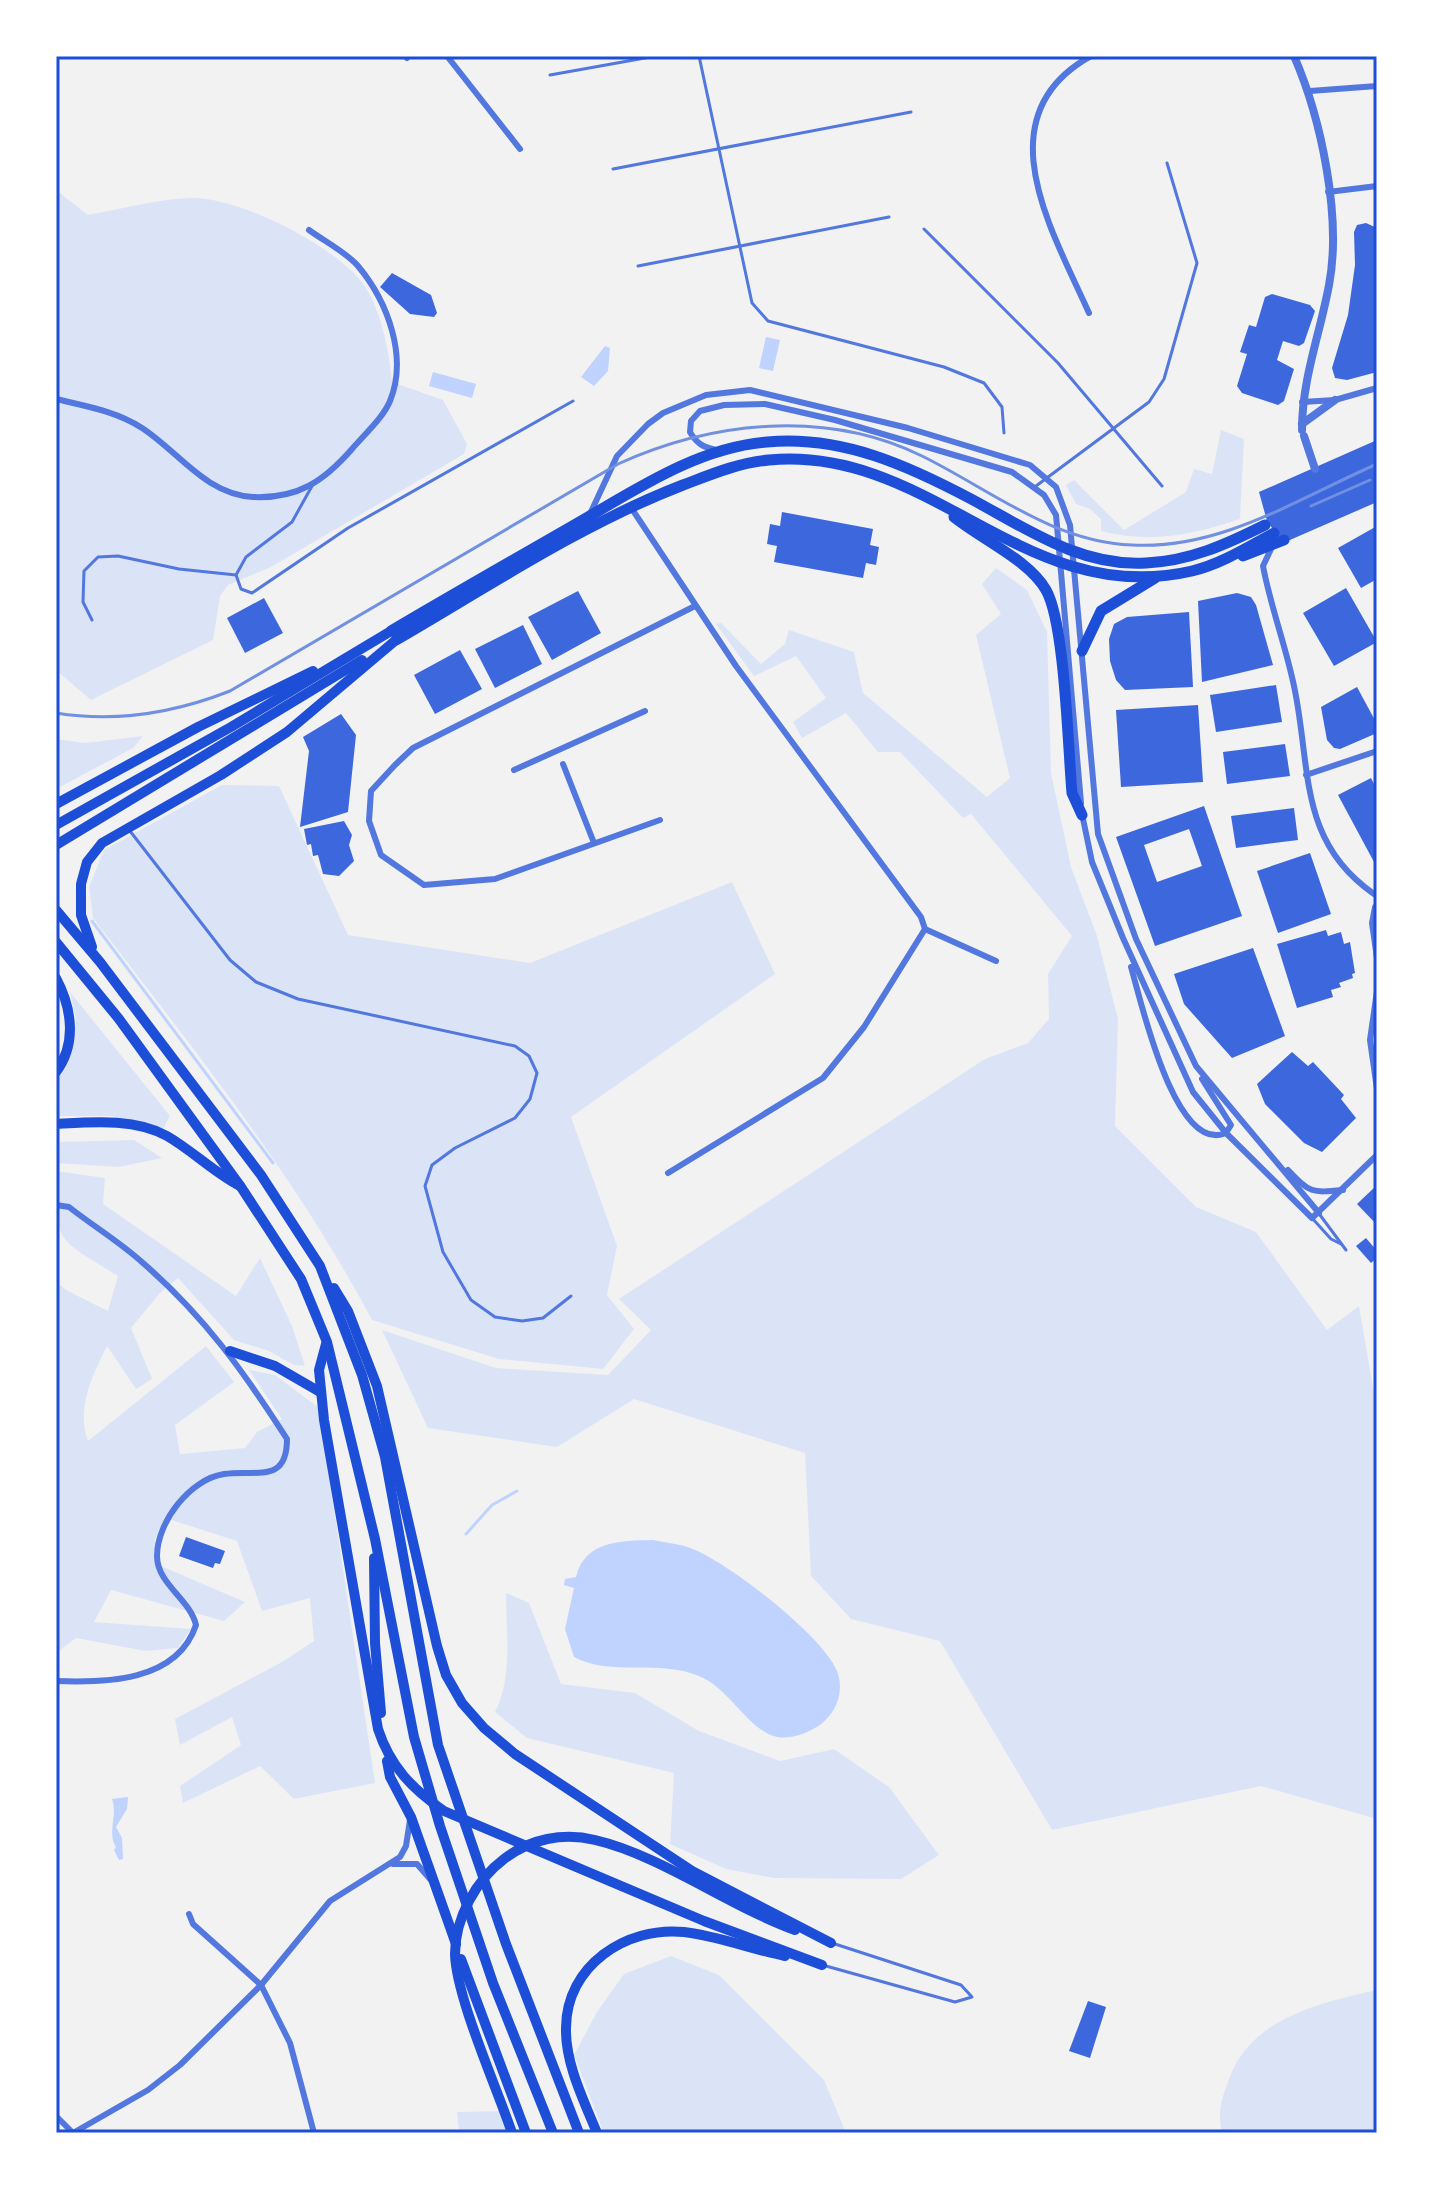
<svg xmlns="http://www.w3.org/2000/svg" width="1433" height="2189" font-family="Poppins,sans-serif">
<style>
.green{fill:#dbe4f7}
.water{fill:#bfd3fe}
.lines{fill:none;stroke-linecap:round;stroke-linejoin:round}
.stream{stroke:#bfd3fe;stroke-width:3}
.building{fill:#3d67dc;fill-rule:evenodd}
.service{stroke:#5277de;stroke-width:3}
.minor{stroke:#5277de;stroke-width:6}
.tertiary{stroke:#5277de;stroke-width:8}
.primary{stroke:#1d4ed8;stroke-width:10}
.motorway{stroke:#1d4ed8;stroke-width:11}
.rail{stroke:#7290e2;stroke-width:3}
.neatline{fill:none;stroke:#1d4ed8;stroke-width:3}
</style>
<rect width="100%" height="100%" fill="#f2f2f2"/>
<g class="green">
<path d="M56,190L88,215C122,209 157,199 191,198C238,196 347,250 369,293C383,319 389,353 392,382L443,400L467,444L464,454L271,567L228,585L220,596L213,640L91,700L56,670Z"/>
<path d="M1221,430L1244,439L1240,519C1193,535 1150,544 1101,531V519L1090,509L1076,504L1066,485L1074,480L1124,530L1186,492L1194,469L1212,474Z"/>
<path d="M996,568L1027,590L1047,632L1051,773L1071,867L1097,936L1118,1019L1115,1126L1196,1207L1256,1232L1327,1330L1359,1306L1377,1411V1819L1261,1786L1052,1830L940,1641L851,1619L811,1576L805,1453L634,1399L557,1447L428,1428L382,1330L496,1368L608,1375L651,1330L619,1299L985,1059L1028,1043L1049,1019L1048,974L1072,936L971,814L963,818L900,752H878L846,713L802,738L793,722L826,698L796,656L754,676L716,624L721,623L761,664L785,644L789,630L854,652L863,693L987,797L1010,778L976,635L1001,614L982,584Z"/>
<path d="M143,736L133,748L56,789V739L85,743Z"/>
<path d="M222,785L279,786L348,935L530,963L732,882L775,974L571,1117L617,1246L607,1295L634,1329L603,1369L499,1359L372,1320C295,1175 193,1048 93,918L89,887L104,850Z"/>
<path d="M70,992L170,1116L163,1129L112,1116H56V1082L72,1051L76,1020Z"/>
<path d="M134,1140L162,1158L119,1167L56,1163V1142Z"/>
<path d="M56,1171L105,1178L103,1204L236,1296L260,1258L292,1326L305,1366L294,1365L269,1351L234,1340L178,1278L160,1293L131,1328L152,1379L136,1389L107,1346C92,1376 76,1409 88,1441L206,1346L234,1382L175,1425L180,1454L245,1448L257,1432L282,1419L249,1370L275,1375L319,1408L375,1783L294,1799L260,1766L183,1803L180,1786L241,1745L232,1717L180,1745L175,1719L282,1662L314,1641L310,1598L262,1611L237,1541L165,1518L155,1540L154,1563L245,1602L224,1621L111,1590L94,1622L191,1629L178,1648L146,1651L76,1638L56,1653V1282L68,1291L108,1311L118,1276C56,1237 56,1246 56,1171Z"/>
<path d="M506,1593L529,1603L561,1684L635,1693L699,1731L780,1761L834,1749L889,1787L939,1855L901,1879L774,1878L726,1869L670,1844L674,1773L527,1738L495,1712C513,1676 506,1633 506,1593Z"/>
<path d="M671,1956L719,1975L824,2080L846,2133H604L574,2055L597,2012L624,1974Z"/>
<path d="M1377,1990V2133H1222C1217,2112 1222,2098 1229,2079C1251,2018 1319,2003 1377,1990Z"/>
<path d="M501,2111L508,2133H459L457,2112Z"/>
</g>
<g class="water">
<path d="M766,337L780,340L773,371L759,368Z"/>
<path d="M605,346L610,348L608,371L594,386L581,377Z"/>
<path d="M433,372L476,384L472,398L429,386Z"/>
<path d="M653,1540C667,1543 683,1544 695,1550C731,1565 823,1636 837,1671C845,1692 836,1713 820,1725C808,1733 788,1741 774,1736C747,1728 729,1688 699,1676C659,1659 611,1677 574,1657L565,1629L574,1588L564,1585L565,1579L576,1577C585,1540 621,1541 653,1540Z"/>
<path d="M128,1797L127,1809L116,1827L122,1838L123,1859L119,1860L114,1850L116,1847C107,1833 118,1815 112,1799Z"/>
</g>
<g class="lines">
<g class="stream">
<path d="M92,921L273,1163"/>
<path d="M466,1534L492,1505L517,1491"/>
</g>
</g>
<g class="building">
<path d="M1366,223L1377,228V372L1347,380L1335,378L1332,368L1348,315L1355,265L1354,232L1357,225Z"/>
<path d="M392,273L431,295L437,313L434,317L410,314L380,287Z"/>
<path d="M1272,294L1310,305L1315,311L1304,343L1299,346L1283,341L1277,360L1294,369L1284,401L1278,405L1242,393L1237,386L1247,354L1240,352L1249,325L1256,327L1265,297Z"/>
<path d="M1377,440V502L1283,543L1267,521L1259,492Z"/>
<path d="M782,512L873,529L870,545L879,547L876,565L866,563L863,578L774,562L777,546L767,544L770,524L780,526Z"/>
<path d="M1377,526V579L1361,588L1338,548Z"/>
<path d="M1346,588L1377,642L1334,666L1303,613Z"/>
<path d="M578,591L601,633L552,660L528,617Z"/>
<path d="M1237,593L1251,597L1256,605L1273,665L1202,682L1198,601Z"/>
<path d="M264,598L283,633L245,653L227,618Z"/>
<path d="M1189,612L1193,687L1125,690L1116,680L1110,661L1109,639L1114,624L1127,617Z"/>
<path d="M523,625L542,664L495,688L475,649Z"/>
<path d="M460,650L482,689L435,714L414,675Z"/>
<path d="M1276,685L1282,722L1216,732L1210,695Z"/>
<path d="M1357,687L1377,724V733L1340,749L1334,748L1327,740L1321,707Z"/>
<path d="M1198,705L1203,782L1121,787L1116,710Z"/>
<path d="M341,714L356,735L348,812L300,827L309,751L303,737Z"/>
<path d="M1285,744L1290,776L1227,784L1223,752Z"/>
<path d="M1371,778L1377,790L1374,862L1338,795Z"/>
<path d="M1204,806L1242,916L1155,946L1116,837ZM1189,829L1202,866L1157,882L1144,845Z"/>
<path d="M1294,808L1298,840L1236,848L1231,816Z"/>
<path d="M344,821L352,835L349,845L354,861L339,876L323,874L318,855L313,856L311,844L307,845L304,829Z"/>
<path d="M1310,853L1331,914L1278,933L1257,871Z"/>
<path d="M1326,930L1328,936L1341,932L1344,944L1350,942L1355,973L1352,974L1353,978L1339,983L1341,987L1331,990L1333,997L1297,1008L1277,944Z"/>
<path d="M1253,948L1285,1036L1232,1058L1184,1004L1174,974Z"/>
<path d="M1292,1052L1308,1066L1313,1062L1344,1095L1341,1099L1356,1118L1322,1152L1304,1143L1265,1104L1257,1084Z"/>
<path d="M1377,1185V1225L1357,1204Z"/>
<path d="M1366,1238L1377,1251V1258L1371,1263L1356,1246Z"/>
<path d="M186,1537L225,1551L220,1564L215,1563L213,1568L179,1556Z"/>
<path d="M1088,2001L1106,2007L1090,2058L1069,2051Z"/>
</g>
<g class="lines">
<g class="service">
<path d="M699,56L752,303L768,321L944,367L984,383L1002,407L1004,433"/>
<path d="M550,75L656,56"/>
<path d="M613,169L911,112"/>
<path d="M924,229L1058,363L1162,486"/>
<path d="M638,266L889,217"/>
<path d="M1036,486L1149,402L1164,379L1197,263L1167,163"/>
<path d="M236,575L246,557L292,522L312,486"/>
<path d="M92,620L83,602L84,571L98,557L118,556L179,569L236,575L241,589L252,593L348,528L573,401"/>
<path d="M130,831L230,960L256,982L298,999L515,1046L529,1056L537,1073L530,1099L515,1118L455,1148L432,1165L425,1186L443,1252L471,1300L495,1317L522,1321L543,1318L571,1296"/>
<path d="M1320,1215L1346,1250"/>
<path d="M1312,1218L1331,1239L1341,1244"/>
<path d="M826,1966L955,2002L972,1997L961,1985L835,1944"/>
</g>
<g class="minor">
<path d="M447,56L520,149"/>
<path d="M407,58L408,56"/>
<path d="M1310,91L1377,86"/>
<path d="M1328,192L1377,186"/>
<path d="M1089,313C1053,232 982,116 1091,56"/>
<path d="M56,399C85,406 116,411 142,428C179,452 205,494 253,497C298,499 324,481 352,449C364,435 383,418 390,401C408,357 388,302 358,266C346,252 324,241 309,230"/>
<path d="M1302,402L1335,400L1377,388"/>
<path d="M716,450C703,447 697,444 690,432L691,421L700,411L724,405L765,404L835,420L1012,472L1044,495L1056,515L1057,526L1081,803"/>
<path d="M630,506L736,666L921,917L925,929L996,961"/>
<path d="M590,514L617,456L648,424L663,413L706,395L750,390L908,428L1030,465L1056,487L1070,525L1098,834L1136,939L1196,1066L1319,1213"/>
<path d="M1271,549L1263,566C1271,609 1287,649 1295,691C1311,771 1299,842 1374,894"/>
<path d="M563,764L594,843"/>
<path d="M514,770L645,711"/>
<path d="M1306,775L1377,751"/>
<path d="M1082,814L1092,862L1123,938L1193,1092L1226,1133L1312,1218L1377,1155"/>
<path d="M660,820L495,879L424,885L381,855L369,821L371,791L395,765L413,748L695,606"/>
<path d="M1375,907L1372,923L1377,958"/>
<path d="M1131,967C1141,1001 1175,1155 1226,1133"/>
<path d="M1377,991L1370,1040L1377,1089"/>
<path d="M1202,1079L1231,1125L1226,1133"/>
<path d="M1288,1170C1310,1193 1311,1193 1343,1190"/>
<path d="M668,1173L823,1078L864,1027L925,929"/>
<path d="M56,1205L69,1207C93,1226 120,1242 143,1263C204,1316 244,1372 287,1439C287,1485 255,1469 224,1474C190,1479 157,1522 157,1556C157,1584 190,1599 196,1625C177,1682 105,1683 56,1681"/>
<path d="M393,1864H417L430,1879"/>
<path d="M189,1914L193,1924L261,1985L290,2043L314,2133"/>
<path d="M56,2116L73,2133"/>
<path d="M73,2133L148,2090L180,2065L261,1985L330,1901L400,1857L406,1846L410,1820"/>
</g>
<g class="tertiary">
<path d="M1294,56C1321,118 1342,217 1329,285C1320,334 1302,379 1302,430"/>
<path d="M1302,424L1335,400"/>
<path d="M1304,436L1315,469"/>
</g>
<g class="primary">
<path d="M56,804L198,727L313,671"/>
<path d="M56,825L231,727L391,631"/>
<path d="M56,845L362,660"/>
<path d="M56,910L100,962L261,1175L320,1266L362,1375L385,1457L438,1745L506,1944L579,2133"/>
<path d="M56,942L119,1019L241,1187L301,1279L327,1342L375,1539L414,1737L440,1826L493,1983L553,2133"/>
<path d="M92,947L81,915V884L87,862L102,843L221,775L287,732L396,640"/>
<path d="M56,978C72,1008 77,1044 56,1072"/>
<path d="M56,1124C92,1122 135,1118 167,1136C193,1151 213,1172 240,1186"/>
<path d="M334,1288L348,1311L377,1386L437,1646L446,1675L462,1703L484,1728L515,1754L692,1871L831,1943"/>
<path d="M326,1344L319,1370L324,1420L378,1729C390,1766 412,1789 444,1811L704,1921L822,1965"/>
<path d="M230,1351L275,1366L320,1392"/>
<path d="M374,1558L375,1643L381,1713"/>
<path d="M387,1761L390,1777L411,1817L456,1944"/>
<path d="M461,1959L526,2133"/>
<path d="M512,2133C497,2088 456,1997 455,1954C455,1918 476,1880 504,1859C530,1839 563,1832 595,1840C660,1855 729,1906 795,1930"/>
<path d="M597,2133C584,2101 565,2063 566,2028C566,1966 626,1926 684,1932C718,1936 751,1949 785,1956"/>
</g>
<g class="motorway">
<path d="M954,517C981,539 1029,560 1046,590C1065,623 1068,749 1072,793L1082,815"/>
<path d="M1243,556L1284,540"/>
<path d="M391,631C450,596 510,562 569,528C631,493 694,448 767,442C842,435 909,466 973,500C1027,529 1081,567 1146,563C1190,561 1227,544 1265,525"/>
<path d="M396,640C489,586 582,524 683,485C712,474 738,463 769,460C932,445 1024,610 1192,571C1221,564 1248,547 1274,533"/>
<path d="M1082,651L1101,611L1155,578"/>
</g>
<g class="rail">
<path d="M1311,506L1370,480"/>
<path d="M56,713C117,723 174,713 230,691L618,464C713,421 826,409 922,456C991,490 1053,542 1132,545C1221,550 1299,498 1377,464"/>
</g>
</g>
<rect width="1433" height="2189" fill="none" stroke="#ffffff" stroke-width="116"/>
<rect x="58" y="58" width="1317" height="2073" class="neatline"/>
</svg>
